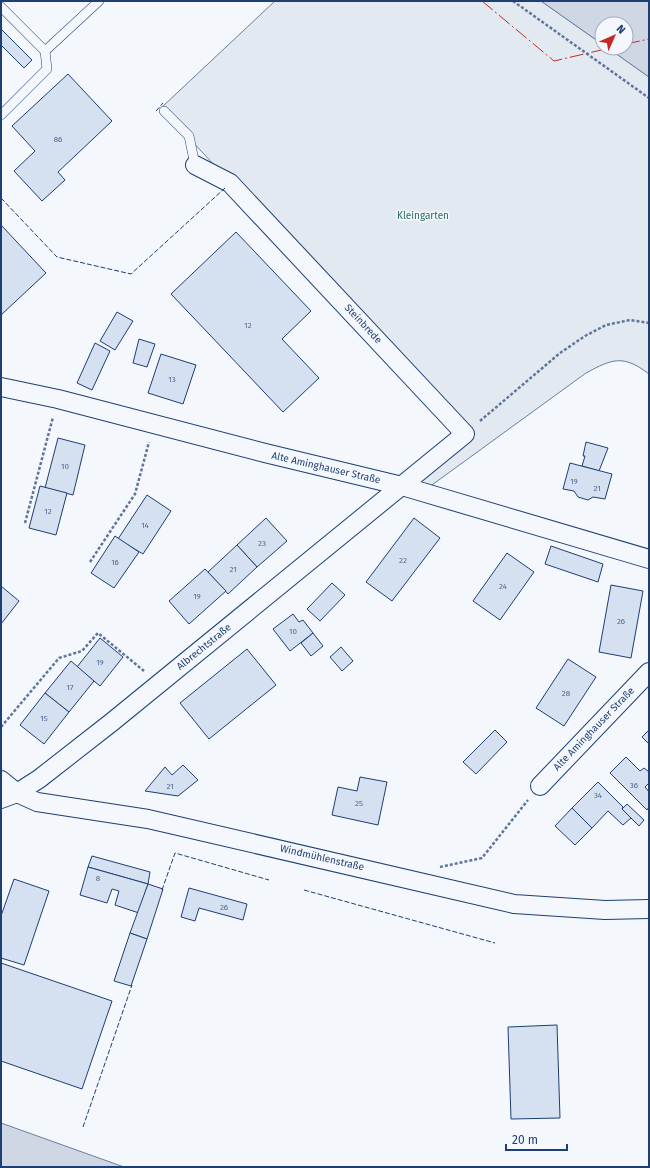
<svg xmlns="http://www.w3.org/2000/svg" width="650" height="1168" font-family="'Fira Sans',sans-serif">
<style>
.green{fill:#e3e9f0;stroke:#687fa3}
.water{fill:#cfd7e4;stroke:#687fa3}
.building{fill:#d5e0f0;stroke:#1d3f73}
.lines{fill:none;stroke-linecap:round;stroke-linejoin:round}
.service-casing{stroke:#1d3f73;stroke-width:10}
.minor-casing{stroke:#1d3f73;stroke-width:20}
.path{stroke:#5e769c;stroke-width:2.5;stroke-dasharray:3 2;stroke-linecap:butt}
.service{stroke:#f4f7fb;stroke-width:9}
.minor{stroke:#f4f7fb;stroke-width:18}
.fence{stroke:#1d3f73;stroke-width:1;stroke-dasharray:5 2;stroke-linecap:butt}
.power{stroke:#c62828;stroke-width:1;stroke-dasharray:14 3 2 3;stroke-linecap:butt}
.labels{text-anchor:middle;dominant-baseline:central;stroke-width:3;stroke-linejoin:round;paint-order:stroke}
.number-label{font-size:8px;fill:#4b6792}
.park-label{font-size:10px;fill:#2c6c60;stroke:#f4f7fb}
.street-label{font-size:10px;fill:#1d3f73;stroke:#f4f7fb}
</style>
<rect width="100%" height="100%" fill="#f4f7fb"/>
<path class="green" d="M275,1H541L602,44V48H608L649,77V374C623,354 612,359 586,373L414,498L402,486L465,434L161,108Z"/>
<g class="water">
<path d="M541,1H649V77L608,48H626V24H602V44Z"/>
<path d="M1,1123L124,1167H1Z"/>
</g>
<g class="building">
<path d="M1,29L32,60L24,68L1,45Z"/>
<path d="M68,74L112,121L58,172L65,180L42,201L14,171L35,151L12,126Z"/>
<path d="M1,225L46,273L1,315Z"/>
<path d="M236,232L311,311L282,339L319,378L283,412L171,294Z"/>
<path d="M117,312L133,321L115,350L100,341Z"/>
<path d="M139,339L155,344L147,367L133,363Z"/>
<path d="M95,343L110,351L92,390L77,383Z"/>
<path d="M161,354L196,365L183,404L148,393Z"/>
<path d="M58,438L85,445L73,495L45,488Z"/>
<path d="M586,442L608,448L599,471L582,466L585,456H583Z"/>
<path d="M570,463L612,474L605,499L593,497L588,500L578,497L574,491L563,489Z"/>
<path d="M40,486L67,493L56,535L29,528Z"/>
<path d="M147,495L171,511L143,554L118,539Z"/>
<path d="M266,518L287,541L257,567L237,545Z"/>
<path d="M414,518L440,538L392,601L366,582Z"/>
<path d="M115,536L139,552L114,588L91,573Z"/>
<path d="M237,545L257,567L228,594L208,572Z"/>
<path d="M551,546L603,564L598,582L545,564Z"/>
<path d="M507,553L534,572L500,620L473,601Z"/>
<path d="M205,569L226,591L189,624L169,601Z"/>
<path d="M332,583L345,595L320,621L307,609Z"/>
<path d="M611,585L643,591L631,658L599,652Z"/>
<path d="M1,586L19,601L1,624Z"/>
<path d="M293,614L299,622L303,620L313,633L290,651L273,629Z"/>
<path d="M313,633L323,646L311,656L301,643Z"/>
<path d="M100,638L123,657L100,686L77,667Z"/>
<path d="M341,647L353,661L342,671L330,657Z"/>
<path d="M247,649L276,685L209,739L180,703Z"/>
<path d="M568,659L596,677L564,726L536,708Z"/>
<path d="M71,661L94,681L69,712L45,693Z"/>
<path d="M45,693L69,712L44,744L20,725Z"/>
<path d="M495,730L507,742L476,774L463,762Z"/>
<path d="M649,730V744L642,737Z"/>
<path d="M626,757L640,771L644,768L649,772V783L645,787L649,792V807L647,810L610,773Z"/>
<path d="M183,765L198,780L178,796L145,791L165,767L172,775Z"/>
<path d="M360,777L387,782L378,825L332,815L338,787L357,791Z"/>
<path d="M598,782L623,807L622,809L631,818L623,825L608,811L592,828L572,808Z"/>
<path d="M627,804L644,820L639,826L622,809Z"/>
<path d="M572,808L592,828L575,845L555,826Z"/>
<path d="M92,856L150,872L148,884L88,867Z"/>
<path d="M88,867L148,884L139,913L115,905L119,891L112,889L107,903L80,895Z"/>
<path d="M14,879L49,891L24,965L1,958V916Z"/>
<path d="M148,884L163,889L147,939L130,933Z"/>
<path d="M189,888L247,904L243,920L199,908L195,921L181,917Z"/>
<path d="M130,933L147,939L131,986L114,981Z"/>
<path d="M1,963L112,1001L82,1089L1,1061Z"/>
<path d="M557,1025L560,1118L511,1119L508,1027Z"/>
</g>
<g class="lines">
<defs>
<g id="service">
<path d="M1,7L45,51L99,1"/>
<path d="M164,111L189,136L195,165"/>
<path d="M1,115L47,69L45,51"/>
</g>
<g id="minor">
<path d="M1,387L58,399L265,453L402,486L649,559"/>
<path d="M1,780L17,793L37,802L148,819L514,904L605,910L649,909"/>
<path d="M540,786L649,672"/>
<path d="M1,799L17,793L39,779L112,722L465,434L230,183L195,165"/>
</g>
</defs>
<use href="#service" class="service-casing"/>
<use href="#minor" class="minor-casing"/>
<g class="path">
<path d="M513,1L649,98"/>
<path d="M480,421L560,353L585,336L606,325L630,320L649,323"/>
<path d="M25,523L53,417"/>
<path d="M90,562L135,494L149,442"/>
<path d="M1,727L59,658L82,651L98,633L144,671"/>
<path d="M440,867L482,858L528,800"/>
</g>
<use href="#service" class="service"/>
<use href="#minor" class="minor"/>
<g class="fence">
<path d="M156,111L163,103"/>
<path d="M1,198L57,257L131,274L225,188"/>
<path d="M162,890L175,853L269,880"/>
<path d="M304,890L495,943"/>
<path d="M83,1127L132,985"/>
</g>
<g class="power">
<path d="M482,1L554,61L610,48"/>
<path d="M626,44L649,39"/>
</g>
</g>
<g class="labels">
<g class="number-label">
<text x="58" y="139">86</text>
<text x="248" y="325">12</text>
<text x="172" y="379">13</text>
<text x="65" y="466">10</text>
<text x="574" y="481">19</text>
<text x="597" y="488">21</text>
<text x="48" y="511">12</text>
<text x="145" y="525">14</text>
<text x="262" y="543">23</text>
<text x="403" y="560">22</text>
<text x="115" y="562">16</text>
<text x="233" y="569">21</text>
<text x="503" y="586">24</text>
<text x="197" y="596">19</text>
<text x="621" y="621">26</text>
<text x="293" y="631">10</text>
<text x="100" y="662">19</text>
<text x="70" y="687">17</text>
<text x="566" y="693">28</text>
<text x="44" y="718">15</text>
<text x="634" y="785">36</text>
<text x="170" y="786">21</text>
<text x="598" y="795">34</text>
<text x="359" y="803">25</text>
<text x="98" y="878">8</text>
<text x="224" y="907">26</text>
</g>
<g class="park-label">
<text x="423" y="216">Kleingarten</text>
</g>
<g class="street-label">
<text transform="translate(363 324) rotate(47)">Steinbrede</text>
<text transform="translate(326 468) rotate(13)">Alte Aminghauser Straße</text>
<text transform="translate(204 647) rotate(-39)">Albrechtstraße</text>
<text transform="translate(594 729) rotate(-46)">Alte Aminghauser Straße</text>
<text transform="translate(322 858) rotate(13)">Windmühlenstraße</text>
</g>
</g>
<rect width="650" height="1168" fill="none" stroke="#1d3f73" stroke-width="4"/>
<g transform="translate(614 36) rotate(45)"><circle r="19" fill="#f4f7fb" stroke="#9eadc5"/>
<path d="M0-3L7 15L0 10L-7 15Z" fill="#c62828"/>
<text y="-6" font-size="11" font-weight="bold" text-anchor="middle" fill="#1d3f73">N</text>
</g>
<path d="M506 1144v6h61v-6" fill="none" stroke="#1d3f73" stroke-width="2"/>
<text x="512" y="1144" font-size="12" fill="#1d3f73" stroke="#f4f7fb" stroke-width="3" paint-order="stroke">20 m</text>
</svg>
